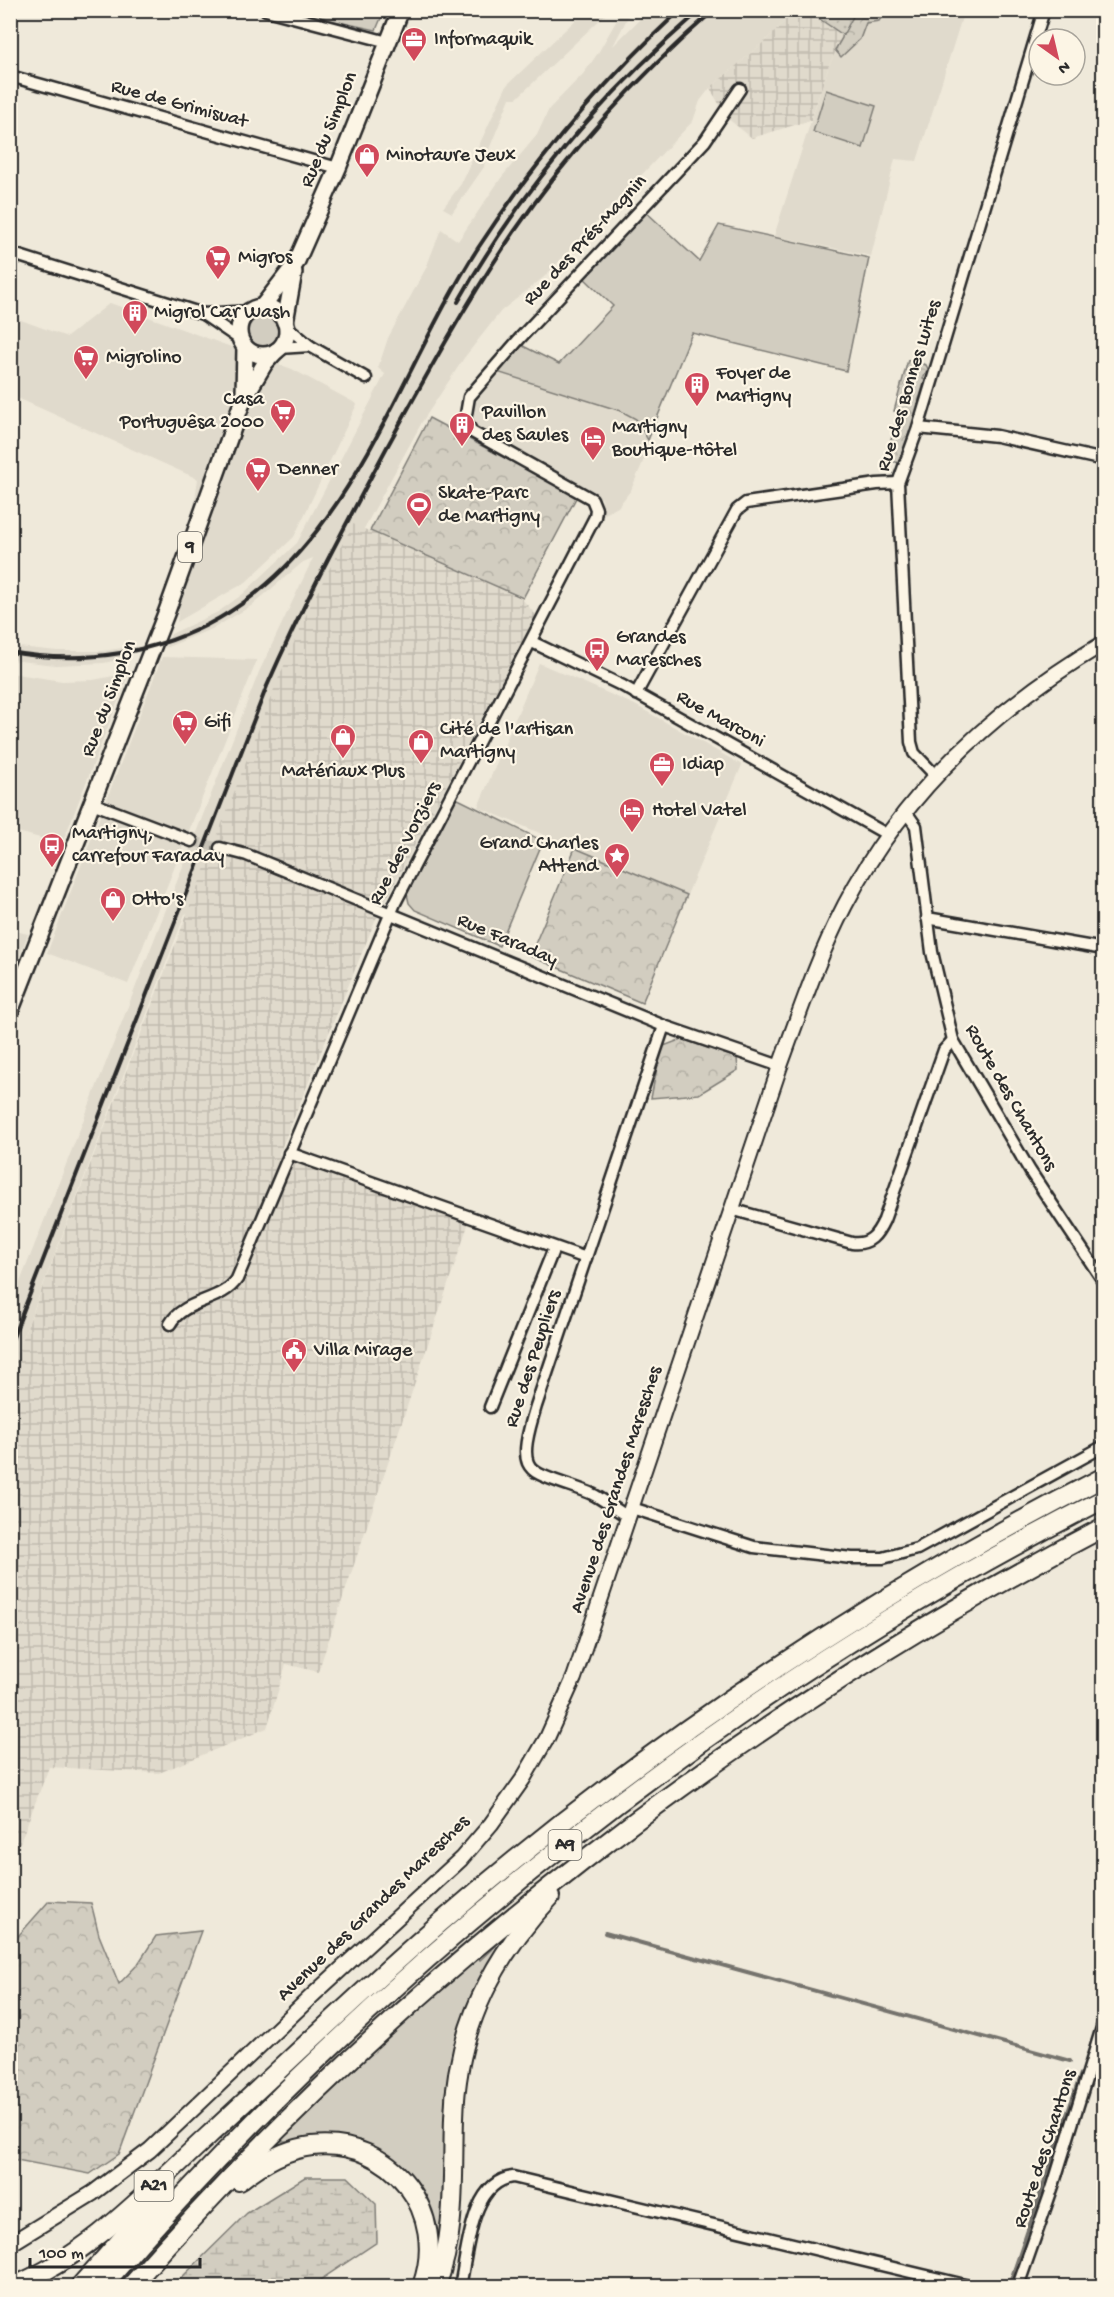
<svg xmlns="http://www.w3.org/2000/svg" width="1114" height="2297" font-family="'Gochi Hand',sans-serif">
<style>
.built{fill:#e0dacc}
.industrial{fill:url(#industrial-grid)}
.grass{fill:#d2cdc0;stroke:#7e7c76;stroke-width:1.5}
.forest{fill:url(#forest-crowns);stroke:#7e7c76;stroke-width:1.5}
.wetland{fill:url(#wetland-marsh);stroke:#7e7c76;stroke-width:1.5}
.garden{fill:url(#garden-dots);stroke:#7e7c76;stroke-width:1.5}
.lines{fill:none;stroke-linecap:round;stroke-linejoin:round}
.stream{stroke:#75736d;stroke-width:4}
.minor-tunnel{stroke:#c8c3b7;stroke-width:10;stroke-dasharray:10 5;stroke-linecap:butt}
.minor-casing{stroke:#2b2b2b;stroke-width:15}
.secondary-casing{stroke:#2b2b2b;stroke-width:18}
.primary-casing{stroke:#2b2b2b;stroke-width:20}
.motorway-casing{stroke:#2b2b2b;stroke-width:22}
.minor{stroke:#fcf5e5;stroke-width:10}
.secondary{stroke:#fcf5e5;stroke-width:14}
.primary{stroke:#fcf5e5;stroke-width:15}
.motorway{stroke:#fcf5e5;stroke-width:18}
.rail{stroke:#2b2b2b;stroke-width:4}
.labels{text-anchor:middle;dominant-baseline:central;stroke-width:4.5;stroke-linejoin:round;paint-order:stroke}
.shield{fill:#fcf5e5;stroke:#6a6863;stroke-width:1.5}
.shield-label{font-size:18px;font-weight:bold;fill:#2b2b2b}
.poi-label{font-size:20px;fill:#2b2b2b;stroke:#fcf5e5;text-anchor:start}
.street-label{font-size:20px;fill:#2b2b2b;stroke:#fcf5e5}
</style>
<defs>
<pattern id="industrial-grid" width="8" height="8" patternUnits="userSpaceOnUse" patternTransform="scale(1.5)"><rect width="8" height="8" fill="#e0dacc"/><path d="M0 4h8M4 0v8" fill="none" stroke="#c0bbaf"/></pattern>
<pattern id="forest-crowns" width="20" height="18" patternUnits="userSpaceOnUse" patternTransform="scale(1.5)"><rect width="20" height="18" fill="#d2cdc0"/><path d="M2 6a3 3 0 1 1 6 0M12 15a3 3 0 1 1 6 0" fill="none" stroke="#b4b0a5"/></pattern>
<pattern id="wetland-marsh" width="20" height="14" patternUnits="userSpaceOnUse" patternTransform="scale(1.5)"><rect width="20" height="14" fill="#d2cdc0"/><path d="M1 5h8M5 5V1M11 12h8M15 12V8" fill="none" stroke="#b4b0a5"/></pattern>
<pattern id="garden-dots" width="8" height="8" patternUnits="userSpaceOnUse" patternTransform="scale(1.5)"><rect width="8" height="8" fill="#d2cdc0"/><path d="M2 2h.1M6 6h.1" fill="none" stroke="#b4b0a5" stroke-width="1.8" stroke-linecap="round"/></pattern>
</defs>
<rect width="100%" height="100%" fill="#efe9da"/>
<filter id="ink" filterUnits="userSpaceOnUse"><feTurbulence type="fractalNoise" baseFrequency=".0167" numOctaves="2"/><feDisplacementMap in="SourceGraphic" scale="12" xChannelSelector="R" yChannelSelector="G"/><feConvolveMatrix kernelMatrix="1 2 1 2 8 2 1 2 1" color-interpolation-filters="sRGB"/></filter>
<g filter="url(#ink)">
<g class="built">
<path d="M585,11H609L517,98H510L485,159L484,167L452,213L443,208L461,184L507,85Z"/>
<path d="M622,11H631L613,46L648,11H794L764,42L710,88L700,101L693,121L544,277L501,311L464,358L422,422L341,571L199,910L185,914L11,1369V1305L259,672L313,558L303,562L251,606L214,628L165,648L171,634L218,612L243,594L297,543L385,374L378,368L388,338L426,268L441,229L458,241L501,178L537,135L549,109L584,73L598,53Z"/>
<path d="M856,11H964L917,161L895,159L871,256L774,236L829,65Z"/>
<path d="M110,303L292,369L357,404L294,537L246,582L177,622L198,479L11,395L10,316L67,337Z"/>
<path d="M497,372L621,411L636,419L648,440V450L631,490L618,507L603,515L602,499L591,491L473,427L470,421L472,401Z"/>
<path d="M10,646L57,651H103L135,646L131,657L104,663L56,665L11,660Z"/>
<path d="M162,657L257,660L128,984L47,953Z"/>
<path d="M539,663L635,705L742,765L687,895L478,807Z"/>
<path d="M10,673L62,681L93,680L129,673L62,844L11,830Z"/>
<path d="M11,930L28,934L11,979L10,930Z"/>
</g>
<g class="industrial">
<path d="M794,11H856L829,65L811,120L752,138L727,118L710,88L764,42Z"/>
<path d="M353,524L522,599L536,615L375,921L279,1154L469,1222L318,1672L286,1664L267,1728L159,1773L49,1767L11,1866V1369L276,684L311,604Z"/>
</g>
<g class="grass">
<path d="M287,11H384L376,30Z"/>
<path d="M826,90L876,106L863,148L813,132Z"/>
<path d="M644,210L699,261L719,225L869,258L846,371L692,333L648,440L636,419L621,411L497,372L521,345L559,364L613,306L582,276Z"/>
<circle cx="263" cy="332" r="15"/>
<path d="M456,798L543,841L499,946L415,910L409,903L407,894Z"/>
<path d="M523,1916L479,1984L437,2262L406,2174L293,2141H280L355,2066L476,1958L480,1960L494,1947L492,1942Z"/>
</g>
<g class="forest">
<path d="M846,11L885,12L879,21L866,23L860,39L841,57L835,50L842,38Z"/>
<path d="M908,360L926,365L928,369L923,379L925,380L900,463L885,460L899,413L894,411Z"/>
<path d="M429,418L577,496L523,598L370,531Z"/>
<path d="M575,848L687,895L642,1003L530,956Z"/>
<path d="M682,1039L737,1058L738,1070L699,1094L651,1098L661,1047Z"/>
<path d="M49,1901L91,1903L99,1935L119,1984L138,1964L156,1936L201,1931L119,2154L90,2174L11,2159V1944Z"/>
</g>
<path class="wetland" d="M305,2177H348L376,2204L377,2242L311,2286H173L247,2213Z"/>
<path class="garden" d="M808,11H856L843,35Z"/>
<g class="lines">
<g class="stream">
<path d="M605,1933L1070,2061"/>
<path d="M1010,2283L1081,2074"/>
</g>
<path class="minor-tunnel" d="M192,841L220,848"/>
<defs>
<g id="minor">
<path d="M266,10L388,42"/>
<path d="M10,76L338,168"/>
<path d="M10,253L203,314L241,340"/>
<path d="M203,314L250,311"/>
<path d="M286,326L310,346L366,378"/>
<path d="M279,348L310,346"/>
<path d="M918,428L997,436L1104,460"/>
<path d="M532,642L623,686L888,835"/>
<path d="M636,694L737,510L746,503L877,484L898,483"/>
<path d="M935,775L914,753L911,742L898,483L918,428L1044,10"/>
<path d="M92,803L192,841"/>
<path d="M906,812L916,826L932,952L953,1040L1030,1171L1104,1282"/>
<path d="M220,848L247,855L664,1026L780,1066"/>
<path d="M927,918L1104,949"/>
<path d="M289,1153L586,1258"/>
<path d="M731,1209L852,1243C870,1245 877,1235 884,1220L944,1050L953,1040"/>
<path d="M170,1324C184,1299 222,1302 237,1279L395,903L595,517L596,509L592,499L472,432L465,420L469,397L521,337L705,141L740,89"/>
<path d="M490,1407L554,1248"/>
<path d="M632,1508L754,1547L852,1558H883L917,1549L1104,1446"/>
<path d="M629,1517C615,1510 604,1499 590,1493C529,1469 513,1480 536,1406L664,1026"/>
<path d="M460,2286C468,2252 470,2182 513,2177L969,2286"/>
<path d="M1018,2286L1053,2186L1104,2021"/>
</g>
<path id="secondary" d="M10,2244L93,2193L150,2150L314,1994L461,1859L491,1824L523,1779L547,1738L574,1678L780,1066C800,1012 818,957 845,905C903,793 996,707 1104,643"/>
<g id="primary">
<path d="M262,307L296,263L338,168L401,10"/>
<circle cx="263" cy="331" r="24"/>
<path d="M285,322L294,272"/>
<path d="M244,394L245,347"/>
<path d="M10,1012L167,611L243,400L265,363L276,351"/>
</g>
<g id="motorway">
<path d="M239,2181C260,2164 285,2149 312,2146C392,2137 449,2213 422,2286"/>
<path d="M14,2286C91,2254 147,2192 208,2136C285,2065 360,1992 440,1923C642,1748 866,1599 1104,1477"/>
<path d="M80,2286L162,2194"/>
<path d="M102,2286C381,1965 723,1691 1104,1499"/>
<path d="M131,2286C404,1975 737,1718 1104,1527"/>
<path d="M436,2286C457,2232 452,2175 454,2118C456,2031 491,1959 550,1897"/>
</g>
</defs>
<use href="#minor" class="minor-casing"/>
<use href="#secondary" class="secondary-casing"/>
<use href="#primary" class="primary-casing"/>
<use href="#motorway" class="motorway-casing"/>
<use href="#minor" class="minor"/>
<use href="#secondary" class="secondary"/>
<use href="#primary" class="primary"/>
<use href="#motorway" class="motorway"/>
<g class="rail">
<path d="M458,302C519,193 602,96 696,14"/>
<path d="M10,652C65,662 119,658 172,640C343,580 389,386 478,248C534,162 605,80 680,10"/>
<path d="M10,1345L267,686C303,604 345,526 387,447C427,374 467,301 514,232C570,150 639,76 714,10"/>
</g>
</g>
</g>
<defs>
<symbol id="office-pin" viewBox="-11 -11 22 30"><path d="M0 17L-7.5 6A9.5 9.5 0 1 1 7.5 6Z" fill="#d1495b" stroke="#fcf5e5"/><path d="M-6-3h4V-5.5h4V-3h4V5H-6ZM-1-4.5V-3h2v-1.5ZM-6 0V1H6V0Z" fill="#fff"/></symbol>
<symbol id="shop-pin" viewBox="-11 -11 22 30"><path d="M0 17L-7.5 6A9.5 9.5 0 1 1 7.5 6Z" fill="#d1495b" stroke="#fcf5e5"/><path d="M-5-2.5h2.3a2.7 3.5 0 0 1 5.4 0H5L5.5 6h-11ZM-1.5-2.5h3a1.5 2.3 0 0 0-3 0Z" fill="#fff"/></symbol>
<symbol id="supermarket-pin" viewBox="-11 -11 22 30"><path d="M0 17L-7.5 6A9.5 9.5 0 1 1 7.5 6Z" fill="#d1495b" stroke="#fcf5e5"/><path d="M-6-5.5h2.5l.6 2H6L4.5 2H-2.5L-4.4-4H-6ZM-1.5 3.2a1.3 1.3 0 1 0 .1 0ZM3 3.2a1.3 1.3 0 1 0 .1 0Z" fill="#fff"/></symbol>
<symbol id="building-pin" viewBox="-11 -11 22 30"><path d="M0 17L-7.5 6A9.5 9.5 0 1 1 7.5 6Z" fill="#d1495b" stroke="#fcf5e5"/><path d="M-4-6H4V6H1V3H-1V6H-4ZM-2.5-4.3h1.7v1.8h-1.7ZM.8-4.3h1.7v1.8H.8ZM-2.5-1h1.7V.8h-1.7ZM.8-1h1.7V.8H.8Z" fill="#fff"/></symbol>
<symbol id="hotel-pin" viewBox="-11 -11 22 30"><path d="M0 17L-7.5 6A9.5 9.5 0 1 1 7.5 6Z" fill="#d1495b" stroke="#fcf5e5"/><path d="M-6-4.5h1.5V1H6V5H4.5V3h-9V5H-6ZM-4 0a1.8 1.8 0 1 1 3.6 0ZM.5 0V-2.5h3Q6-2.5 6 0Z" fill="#fff"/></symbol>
<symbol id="stadium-pin" viewBox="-11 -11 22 30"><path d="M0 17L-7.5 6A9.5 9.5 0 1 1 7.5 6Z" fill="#d1495b" stroke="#fcf5e5"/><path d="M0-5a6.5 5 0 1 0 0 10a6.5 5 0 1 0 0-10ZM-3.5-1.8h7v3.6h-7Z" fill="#fff"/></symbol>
<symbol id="bus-pin" viewBox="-11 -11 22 30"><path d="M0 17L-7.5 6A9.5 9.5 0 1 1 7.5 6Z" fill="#d1495b" stroke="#fcf5e5"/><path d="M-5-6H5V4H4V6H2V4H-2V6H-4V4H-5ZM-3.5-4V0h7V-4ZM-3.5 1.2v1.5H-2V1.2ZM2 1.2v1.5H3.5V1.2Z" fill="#fff"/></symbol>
<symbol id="sight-pin" viewBox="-11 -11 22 30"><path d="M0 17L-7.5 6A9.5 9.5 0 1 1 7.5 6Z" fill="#d1495b" stroke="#fcf5e5"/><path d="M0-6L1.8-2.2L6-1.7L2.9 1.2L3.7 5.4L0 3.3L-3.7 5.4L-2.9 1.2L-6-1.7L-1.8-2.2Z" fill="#fff"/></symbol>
<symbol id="civic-pin" viewBox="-11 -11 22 30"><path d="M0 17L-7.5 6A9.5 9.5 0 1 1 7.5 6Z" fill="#d1495b" stroke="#fcf5e5"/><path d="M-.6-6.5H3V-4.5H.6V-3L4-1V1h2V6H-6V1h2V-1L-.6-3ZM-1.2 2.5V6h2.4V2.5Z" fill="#fff"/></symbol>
</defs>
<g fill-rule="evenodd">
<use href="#office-pin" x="399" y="25" width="30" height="40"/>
<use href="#shop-pin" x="352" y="141" width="30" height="40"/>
<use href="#supermarket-pin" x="203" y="243" width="30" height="40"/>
<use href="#building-pin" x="120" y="298" width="30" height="40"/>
<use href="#supermarket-pin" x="71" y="343" width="30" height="40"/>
<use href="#building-pin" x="682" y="370" width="30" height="40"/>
<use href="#supermarket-pin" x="268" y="397" width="30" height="40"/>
<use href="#building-pin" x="447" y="410" width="30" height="40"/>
<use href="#hotel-pin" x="578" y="424" width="30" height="40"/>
<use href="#supermarket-pin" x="243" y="455" width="30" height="40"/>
<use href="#stadium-pin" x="404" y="490" width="30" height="40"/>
<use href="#bus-pin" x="582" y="635" width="30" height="40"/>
<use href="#supermarket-pin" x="170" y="708" width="30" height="40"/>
<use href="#shop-pin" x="328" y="722" width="30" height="40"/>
<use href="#shop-pin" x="406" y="727" width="30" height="40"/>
<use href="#office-pin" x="647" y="750" width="30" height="40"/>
<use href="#hotel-pin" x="617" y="796" width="30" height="40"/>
<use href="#bus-pin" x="37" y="831" width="30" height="40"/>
<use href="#sight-pin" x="602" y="841" width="30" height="40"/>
<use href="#shop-pin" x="98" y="885" width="30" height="40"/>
<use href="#civic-pin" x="279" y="1336" width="30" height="40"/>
</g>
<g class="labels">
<g class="shield">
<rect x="178" y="532" width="24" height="30" rx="4.5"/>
<rect x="548.5" y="1830" width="33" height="30" rx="4.5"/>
<rect x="134.5" y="2171" width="39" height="30" rx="4.5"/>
</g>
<g class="shield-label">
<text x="190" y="547">9</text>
<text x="565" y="1845">A9</text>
<text x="154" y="2186">A21</text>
</g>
<g class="poi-label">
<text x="434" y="40">Informaquik</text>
<text x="386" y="156">Minotaure Jeux</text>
<text x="238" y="258">Migros</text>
<text x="154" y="313">Migrol Car Wash</text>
<text x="106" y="358">Migrolino</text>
<text x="716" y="374">Foyer de<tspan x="716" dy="23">Martigny</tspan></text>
<text x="264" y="400" text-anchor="end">Casa<tspan x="264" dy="23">Portuguêsa 2000</tspan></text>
<text x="482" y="413">Pavillon<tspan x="482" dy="23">des Saules</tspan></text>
<text x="612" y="428">Martigny<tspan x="612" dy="23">Boutique-Hôtel</tspan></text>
<text x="278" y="470">Denner</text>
<text x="438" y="494">Skate-Parc<tspan x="438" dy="23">de Martigny</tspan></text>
<text x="616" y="638">Grandes<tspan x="616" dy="23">Maresches</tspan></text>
<text x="204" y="723">Gifi</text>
<text x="440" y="730">Cité de l'artisan<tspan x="440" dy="23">Martigny</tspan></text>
<text x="682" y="765">Idiap</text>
<text x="343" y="772" text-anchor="middle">Matériaux Plus</text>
<text x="652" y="811">Hotel Vatel</text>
<text x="72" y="834">Martigny,<tspan x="72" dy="23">carrefour Faraday</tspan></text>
<text x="598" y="844" text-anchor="end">Grand Charles<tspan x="598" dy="23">Attend</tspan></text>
<text x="132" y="900">Otto's</text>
<text x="314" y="1351">Villa Mirage</text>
</g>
<g class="street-label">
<text transform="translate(179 105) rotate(15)">Rue de Grimisuat</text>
<text transform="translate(330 130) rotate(-68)">Rue du Simplon</text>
<text transform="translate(586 241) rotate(-47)">Rue des Prés-Magnin</text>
<text transform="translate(910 386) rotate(-73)">Rue des Bonnes Luites</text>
<text transform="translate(110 699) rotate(-69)">Rue du Simplon</text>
<text transform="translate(720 720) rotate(29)">Rue Marconi</text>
<text transform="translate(406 844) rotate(-63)">Rue des Vorziers</text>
<text transform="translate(507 941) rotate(23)">Rue Faraday</text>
<text transform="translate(1010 1098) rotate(60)">Route des Chantons</text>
<text transform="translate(534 1359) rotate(-72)">Rue des Peupliers</text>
<text transform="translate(617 1490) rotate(-72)">Avenue des Grandes Maresches</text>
<text transform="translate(374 1909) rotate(-44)">Avenue des Grandes Maresches</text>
<text transform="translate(1046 2149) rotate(-72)">Route des Chantons</text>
</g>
</g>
<rect width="1114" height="2297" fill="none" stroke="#fcf5e5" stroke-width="36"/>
<rect x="18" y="18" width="1078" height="2261" fill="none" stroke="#2b2b2b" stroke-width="2" filter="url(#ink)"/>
<g transform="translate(1057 57) rotate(146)"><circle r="28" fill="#fcf5e5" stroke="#a8a49b" stroke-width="1.5"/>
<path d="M0-4.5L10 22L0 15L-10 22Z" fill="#d1495b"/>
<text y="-9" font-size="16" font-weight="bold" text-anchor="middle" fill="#2b2b2b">N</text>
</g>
<path d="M30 2258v9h170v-9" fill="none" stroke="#2b2b2b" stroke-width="3"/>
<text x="39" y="2258" font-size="18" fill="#2b2b2b" stroke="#fcf5e5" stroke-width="4.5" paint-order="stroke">100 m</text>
</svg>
